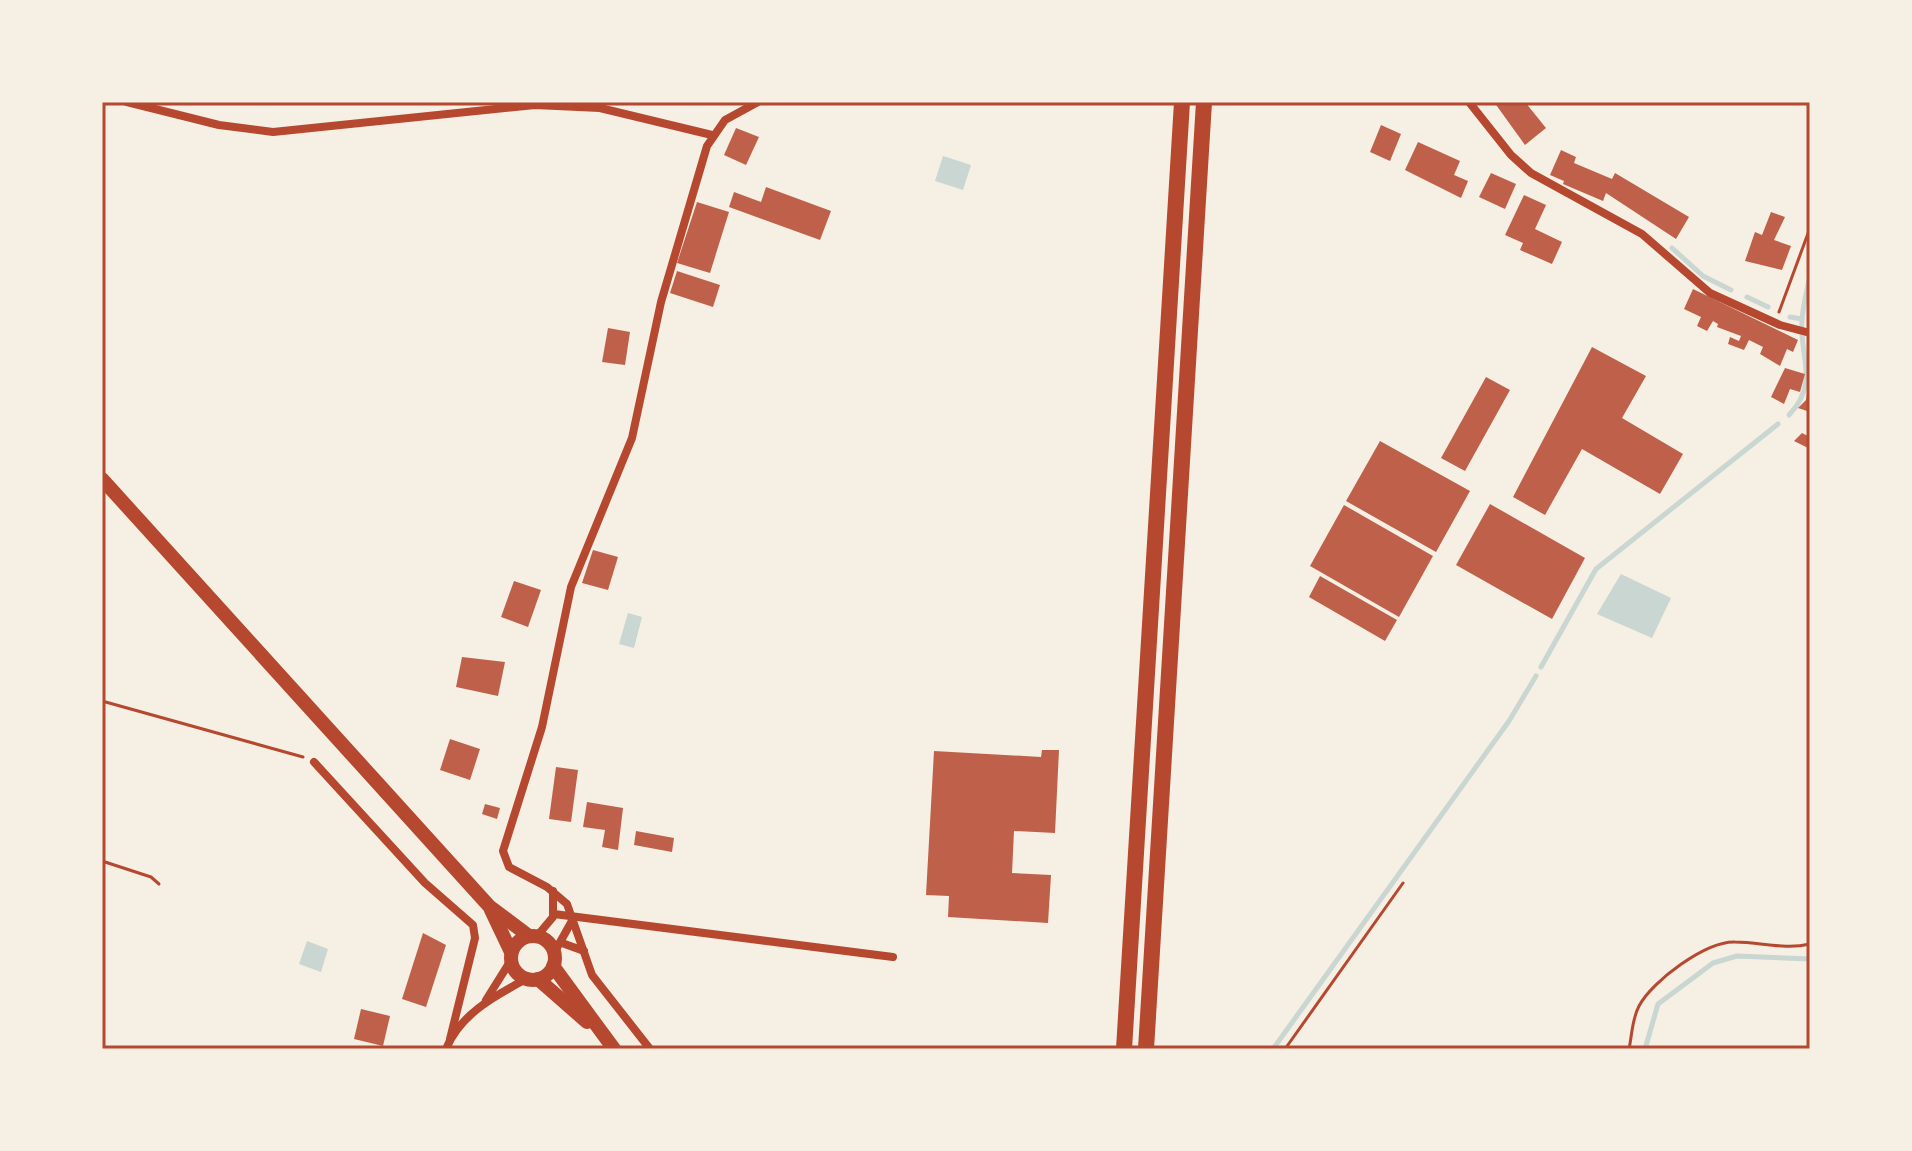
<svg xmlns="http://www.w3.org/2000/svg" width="1912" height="1151" font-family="'Nunito Sans',sans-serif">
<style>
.water{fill:#c9d6d2}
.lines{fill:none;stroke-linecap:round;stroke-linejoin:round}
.stream{stroke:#c9d6d2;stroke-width:5}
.building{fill:#bf614a}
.path{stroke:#b5482f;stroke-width:3}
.minor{stroke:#b5482f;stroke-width:8}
.primary{stroke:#b5482f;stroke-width:14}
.motorway{stroke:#b5482f;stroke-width:16}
.neatline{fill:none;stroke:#b5482f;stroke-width:3}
</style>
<rect width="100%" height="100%" fill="#f6efe4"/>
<g class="water">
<path d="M943,156L971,165L963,190L935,181Z"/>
<path d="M1621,574L1671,598L1652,638L1597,614Z"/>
<path d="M628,613L642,617L634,648L619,644Z"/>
<path d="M307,941L328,949L321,972L299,964Z"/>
</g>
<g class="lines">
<g class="stream">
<path d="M1672,248L1703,276L1731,290"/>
<path d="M1747,297L1768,307"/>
<path d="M1790,317L1802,319"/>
<path d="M1789,415C1820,383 1799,356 1802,320C1803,305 1807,290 1810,276"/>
<path d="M1541,667L1596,569L1778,424"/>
<path d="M1273,1049L1509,721L1536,676"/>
<path d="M1645,1049L1658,1004L1713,963L1737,956L1810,959"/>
</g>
</g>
<g class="building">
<path d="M1494,102H1525L1546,128L1525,145Z"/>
<path d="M1381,125L1401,134L1390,161L1370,152Z"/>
<path d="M736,128L759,137L746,165L724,155Z"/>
<path d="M1418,142L1460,161L1454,175L1468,181L1461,198L1405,170Z"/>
<path d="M1561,150L1576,157L1574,163L1612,179L1615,173L1689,217L1676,239L1606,193L1603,201L1563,184L1564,181L1550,175Z"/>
<path d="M1491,173L1516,184L1505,209L1479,197Z"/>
<path d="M766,187L831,211L820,240L729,207L734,192L761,202Z"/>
<path d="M1524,195L1546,205L1535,229L1562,242L1552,264L1520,250L1523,243L1505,235Z"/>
<path d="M697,202L729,212L710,273L677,263Z"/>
<path d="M1771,212L1785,217L1774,240L1791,246L1782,270L1745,261L1755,232L1762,235Z"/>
<path d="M677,271L720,285L713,307L670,293Z"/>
<path d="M1693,289L1798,340L1793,352L1787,349L1780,366L1760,354L1763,347L1749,340L1744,350L1728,344L1730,337L1739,341L1741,336L1717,327L1718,324L1713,321L1707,331L1697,326L1701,317L1684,309Z"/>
<path d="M608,328L630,332L625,365L602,362Z"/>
<path d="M1592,347L1646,376L1622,418L1683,454L1660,494L1582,449L1545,515L1513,497Z"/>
<path d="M1785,368L1805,374L1800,392L1790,389L1784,404L1771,397Z"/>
<path d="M1810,374V412L1798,408L1806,400Z"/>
<path d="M1486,377L1510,390L1465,471L1441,458Z"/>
<path d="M1802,433L1810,437V449L1794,441Z"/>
<path d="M1380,441L1470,491L1436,552L1346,501Z"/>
<path d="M1490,504L1585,558L1552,619L1456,565Z"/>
<path d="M1344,505L1433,556L1399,617L1310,566Z"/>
<path d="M593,550L618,557L608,590L582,583Z"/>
<path d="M1320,576L1397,620L1385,641L1309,597Z"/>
<path d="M514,581L541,590L528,627L501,617Z"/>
<path d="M462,657L505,662L498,696L456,687Z"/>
<path d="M450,739L480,749L470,780L440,770Z"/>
<path d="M1042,750H1059L1055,833L1014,831L1012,873L1051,875L1048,923L948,917L949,896L926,895L934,751L1041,757Z"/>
<path d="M556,767L578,770L571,822L549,819Z"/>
<path d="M587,802L623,808L618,850L602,847L605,830L583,827Z"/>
<path d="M485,804L500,808L497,819L482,814Z"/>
<path d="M636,831L674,838L672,852L634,845Z"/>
<path d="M423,933L446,945L426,1007L402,999Z"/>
<path d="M361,1009L390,1016L383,1046L354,1039Z"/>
</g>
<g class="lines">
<g class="path">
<path d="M1779,312L1810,228"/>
<path d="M102,701L303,757"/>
<path d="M102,861L151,877L159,884"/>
<path d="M1285,1049L1403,883"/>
<path d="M1629,1049C1632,1035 1632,1019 1639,1006C1652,981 1706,941 1735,942C1761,942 1784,950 1810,944"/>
</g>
<g class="minor">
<path d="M127,102L219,125L273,132L535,105L600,108L712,135"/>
<path d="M1469,102L1511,155L1531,173L1642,234L1710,293L1780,325L1810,333"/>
<path d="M314,762L425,883L473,925L475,938L450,1039"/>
<path d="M554,914L893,957"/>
<path d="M537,936L553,917V891"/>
<path d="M562,943L584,951"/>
<path d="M554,953L573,919"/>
<path d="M486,1000L511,960"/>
<path d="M446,1049C460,1014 495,996 526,979"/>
<path d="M650,1049L592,975L567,904L547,887L509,867L503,851L542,727L571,587L632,438L661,302L707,146L725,120L758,102"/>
</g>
<g class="primary">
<path d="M102,479L489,906L529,936"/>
<path d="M491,910L511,952"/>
<circle cx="533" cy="958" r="22"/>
<path d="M553,966L614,1049"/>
<path d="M538,979L587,1022"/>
</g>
<g class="motorway">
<path d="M1124,1049L1182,102"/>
<path d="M1146,1049L1204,102"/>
</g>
</g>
<rect width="1912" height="1151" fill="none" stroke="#f6efe4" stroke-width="208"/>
<rect x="104" y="104" width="1704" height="943" class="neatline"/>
</svg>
